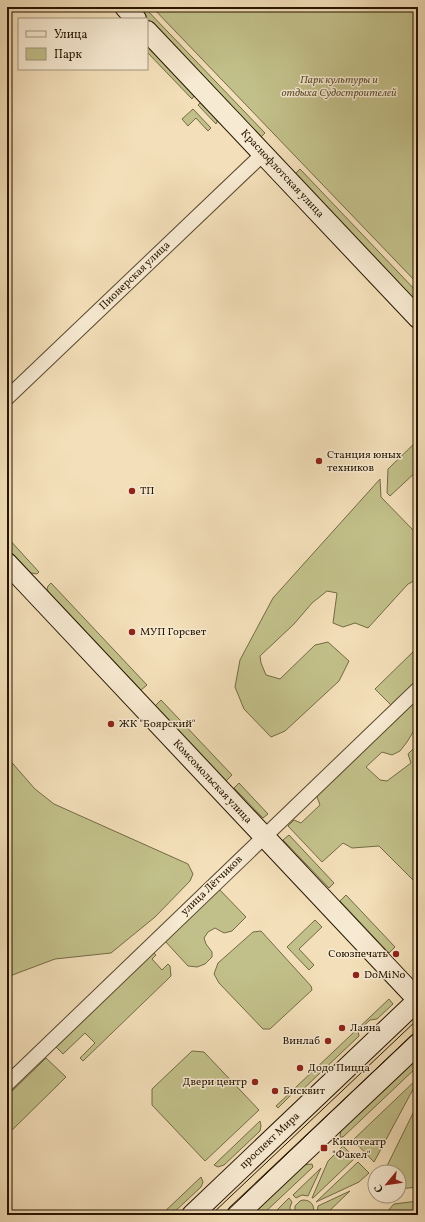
<svg xmlns="http://www.w3.org/2000/svg" width="425" height="1222" font-family="Vollkorn,serif">
<style>
.green{fill:#c2c08a;stroke:#746a45}
.lines{fill:none;stroke-linecap:round;stroke-linejoin:round}
.street-casing{stroke:#59482e;stroke-width:16}
.secondary-casing{stroke:#261500;stroke-width:22}
.street{stroke:#f7ead2;stroke-width:14}
.secondary{stroke:#f7ead2;stroke-width:20}
.tram{stroke:#261500;stroke-width:1}
.poi-dot{fill:#8f2418;stroke:#f7ead2;stroke-width:1.5}
.labels{text-anchor:middle;dominant-baseline:central;stroke-width:3;stroke-linejoin:round;paint-order:stroke}
.park-label{font-size:11px;font-style:italic;fill:#5d5130;stroke:#f7ead2}
.street-label{font-size:11px;fill:#261500;stroke:#f7ead2}
.poi-label{font-size:11px;fill:#261500;stroke:#f7ead2;text-anchor:start}
</style>
<rect width="100%" height="100%" fill="#f3dfb9"/>
<filter id="stains"><feTurbulence type="fractalNoise" baseFrequency=".005" numOctaves="4"/><feColorMatrix values="0 0 0 0 .2 0 0 0 0 .09 0 0 0 0 .02 0 0 0 .5 -.17"/></filter>
<radialGradient id="worn" r=".72"><stop offset=".6" stop-color="#630" stop-opacity="0"/><stop offset="1" stop-color="#630" stop-opacity=".3"/></radialGradient>
<g class="green">
<path d="M134,7H144L265,133L260,138L147,21V19H145Z"/>
<path d="M152,7H418V284Z"/>
<path d="M147,38L196,93L192,99L147,52Z"/>
<path d="M202,101L220,115L216,124L198,105Z"/>
<path d="M193,109L211,128L208,131L196,118L188,126L182,119Z"/>
<path d="M300,169L418,293V303L295,174Z"/>
<path d="M418,440V470L390,496L387,493L388,469Z"/>
<path d="M380,479L381,497L414,531L418,528V579L408,584L368,628L355,623L343,627L333,623L337,593L327,591L312,603L294,624L260,656L261,663L266,675L280,679L315,645L328,642L349,661L339,681L285,731L271,737L244,709L235,687L240,660L273,598Z"/>
<path d="M7,537L39,572L37,574L31,573L7,548Z"/>
<path d="M51,583L147,685L141,690L49,593L47,589L48,586Z"/>
<path d="M418,647V679L391,705L375,689Z"/>
<path d="M418,699V724L407,742L400,751L392,755L382,752L366,767L380,780L387,781L411,763L408,754L418,744V880H413L379,846L352,848L343,843L322,862L288,826L294,820L301,823L320,805L316,794Z"/>
<path d="M161,700L232,775L226,781L155,706Z"/>
<path d="M7,757L35,789L54,804L188,864L193,874L190,881L155,917L111,953L55,959L7,977Z"/>
<path d="M239,783L268,814L263,818L234,788Z"/>
<path d="M289,835L334,883L329,888L283,840Z"/>
<path d="M218,888L246,917L232,931L224,933L215,928L208,932L204,938L206,944L212,952V957L205,964L197,967L188,966L164,940Z"/>
<path d="M346,895L395,947L389,953L340,901Z"/>
<path d="M315,920L322,927L299,949L314,965L309,970L287,947Z"/>
<path d="M261,931L311,986L312,990L270,1029H263L219,983L214,974L218,963L253,932Z"/>
<path d="M152,951L156,955L152,959L162,970L168,964L170,966L171,976L83,1061L80,1058L95,1043L85,1033L63,1054L54,1045Z"/>
<path d="M389,999L393,1004L377,1019L370,1020L358,1031L359,1036L298,1094L295,1091L278,1108L276,1106Z"/>
<path d="M192,1051L204,1052L259,1110L205,1161L152,1105V1089Z"/>
<path d="M418,1054V1066L343,1137H340L341,1127Z"/>
<path d="M46,1058L66,1077L7,1135V1096Z"/>
<path d="M418,1078V1080L374,1162L353,1140Z"/>
<path d="M418,1103V1187L399,1189V1172H384Z"/>
<path d="M260,1121L261,1126L260,1131L224,1165L218,1167L214,1165Z"/>
<path d="M343,1146L355,1158L313,1198H312L328,1161Z"/>
<path d="M358,1162L369,1173L359,1182L316,1202Z"/>
<path d="M312,1164L313,1167L262,1215H250L303,1165Z"/>
<path d="M321,1168L308,1196L302,1195L296,1198L293,1195Z"/>
<path d="M201,1177L203,1182L201,1187L171,1215H161Z"/>
<path d="M350,1191L325,1215H317L318,1206Z"/>
<path d="M289,1198L292,1202L290,1207V1213L286,1215H272Z"/>
<path d="M303,1200C312,1200 316,1207 312,1215H296L295,1212V1206L300,1201Z"/>
<path d="M418,1201V1215H387L386,1213L394,1204Z"/>
</g>
<g class="lines">
<defs>
<g id="street">
<path d="M7,398L263,154"/>
<path d="M7,1084L418,689"/>
</g>
<g id="secondary">
<path d="M125,7L136,19"/>
<path d="M147,31L418,318"/>
<path d="M7,563L418,1000"/>
<path d="M192,1215L418,1000"/>
<path d="M237,1215L418,1044"/>
</g>
</defs>
<use href="#street" class="street-casing"/>
<use href="#secondary" class="secondary-casing"/>
<use href="#street" class="street"/>
<use href="#secondary" class="secondary"/>
<g class="tram">
<path d="M211,1215L418,1019"/>
<path d="M223,1215L418,1029"/>
</g>
</g>
<g class="poi-dot">
<circle cx="319" cy="461" r="4"/>
<circle cx="132" cy="491" r="4"/>
<circle cx="132" cy="632" r="4"/>
<circle cx="111" cy="724" r="4"/>
<circle cx="396" cy="954" r="4"/>
<circle cx="356" cy="975" r="4"/>
<circle cx="342" cy="1028" r="4"/>
<circle cx="328" cy="1041" r="4"/>
<circle cx="300" cy="1068" r="4"/>
<circle cx="255" cy="1082" r="4"/>
<circle cx="275" cy="1091" r="4"/>
<rect x="320" y="1144" width="8" height="8" rx="2"/>
</g>
<g class="labels">
<g class="park-label">
<text x="339" y="80">Парк культуры и<tspan x="339" dy="13">отдыха Судостроителей</tspan></text>
</g>
<g class="street-label">
<text transform="translate(282 174) rotate(47)">Краснофлотская улица</text>
<text transform="translate(135 276) rotate(-44)">Пионерская улица</text>
<text transform="translate(212 782) rotate(47)">Комсомольская улица</text>
<text transform="translate(212 886) rotate(-44)">улица Лётчиков</text>
<text transform="translate(270 1141) rotate(-43)">проспект Мира</text>
</g>
<g class="poi-label">
<text x="327" y="455">Станция юных<tspan x="327" dy="13">техников</tspan></text>
<text x="140" y="491">ТП</text>
<text x="140" y="632">МУП Горсвет</text>
<text x="119" y="724">ЖК "Боярский"</text>
<text x="388" y="954" text-anchor="end">Союзпечать</text>
<text x="364" y="975">DoMiNo</text>
<text x="350" y="1028">Лаяна</text>
<text x="320" y="1041" text-anchor="end">Винлаб</text>
<text x="308" y="1068">Додо Пицца</text>
<text x="247" y="1082" text-anchor="end">Двери центр</text>
<text x="283" y="1091">Бисквит</text>
<text x="332" y="1142">Кинотеатр<tspan x="332" dy="13">"Факел"</tspan></text>
</g>
</g>
<rect width="425" height="1222" fill="none" stroke="#f3dfb9" stroke-width="24"/>
<rect x="8" y="8" width="409" height="1206" fill="none" stroke="#261500" stroke-width="2"/>
<rect x="12" y="12" width="401" height="1198" fill="none" stroke="#261500"/>
<rect x="18" y="18" width="130" height="52" fill="#f7ead2" stroke="#a3957e"/>
<rect x="26" y="31" width="20" height="6" fill="#f7ead2" stroke="#a3957e"/>
<text x="54" y="38" font-size="12" fill="#261500">Улица</text>
<rect x="26" y="48" width="20" height="12" fill="#c2c08a" stroke="#a3957e"/>
<text x="54" y="58" font-size="12" fill="#261500">Парк</text>
<g transform="translate(387 1184) rotate(241)"><circle r="19" fill="#f7ead2" stroke="#a3957e"/>
<path d="M0-3L7 15L0 10L-7 15Z" fill="#8f2418"/>
<text y="-6" font-size="11" font-weight="bold" text-anchor="middle" fill="#261500">С</text>
</g>
<rect width="100%" height="100%" filter="url(#stains)"/>
<rect width="100%" height="100%" fill="url(#worn)"/>
</svg>
